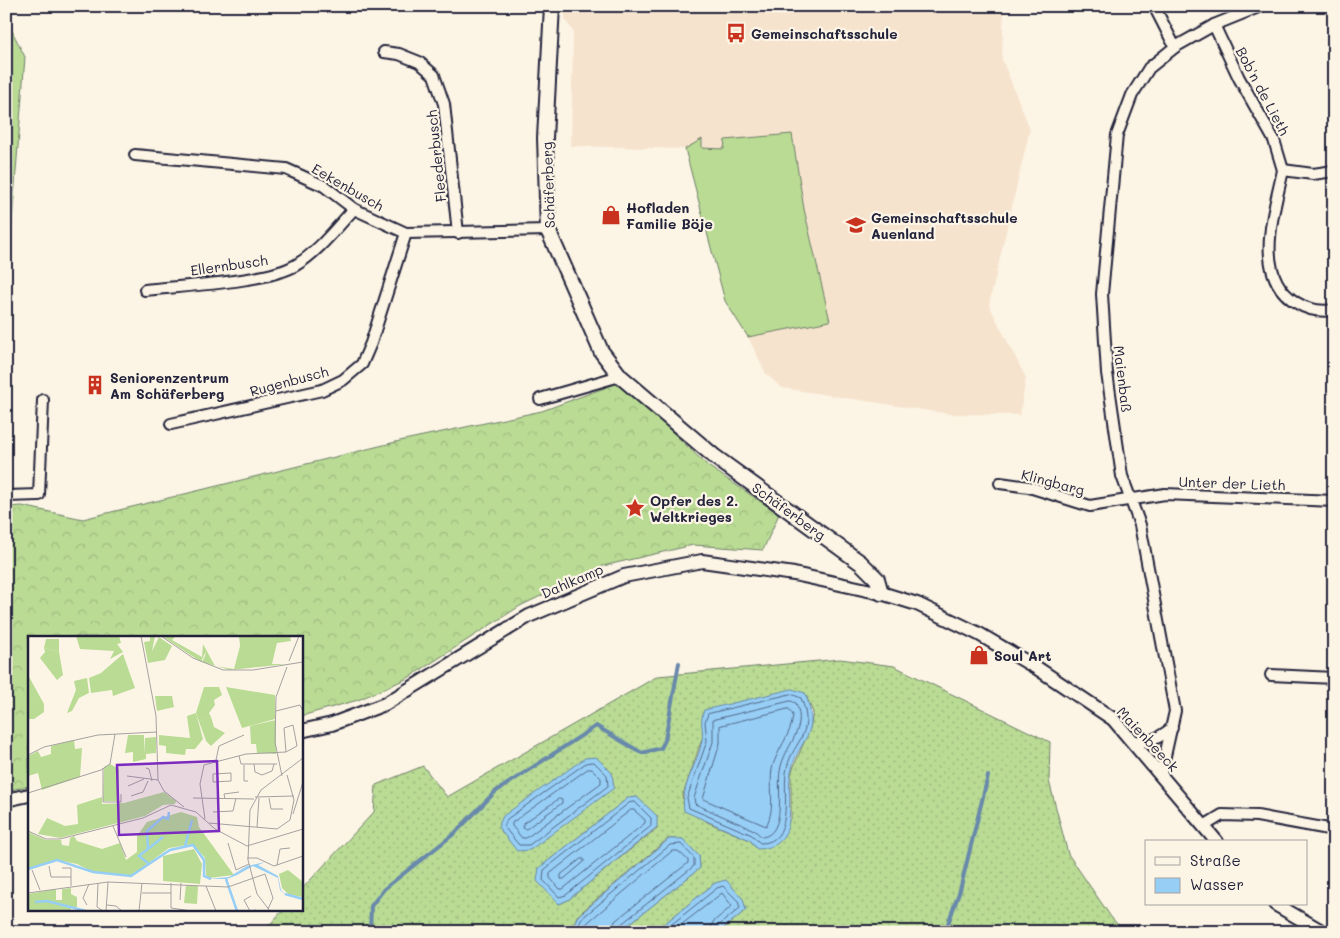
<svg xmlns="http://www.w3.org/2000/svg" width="1340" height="938" font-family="Mali,sans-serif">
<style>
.built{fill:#f6e3ce}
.grass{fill:url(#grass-dots);stroke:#6e7e68;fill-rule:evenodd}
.forest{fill:url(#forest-crowns);stroke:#6e7e68}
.pitch{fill:#b9db94;stroke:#6e7e68}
.water{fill:#97cef6;stroke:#6889ab}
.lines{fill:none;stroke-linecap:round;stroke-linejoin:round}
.shore{stroke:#516786;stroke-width:1}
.stream{stroke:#6889ab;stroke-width:4}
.minor-casing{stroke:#22223b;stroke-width:14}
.tertiary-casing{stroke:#22223b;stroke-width:16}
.secondary-casing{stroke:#22223b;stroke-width:18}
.minor{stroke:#fcf5e5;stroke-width:10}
.tertiary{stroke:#fcf5e5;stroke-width:12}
.secondary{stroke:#fcf5e5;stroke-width:14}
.labels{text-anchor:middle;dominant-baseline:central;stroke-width:4.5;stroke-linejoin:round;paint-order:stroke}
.poi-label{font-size:14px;font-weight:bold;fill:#22223b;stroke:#fcf5e5;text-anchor:start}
.street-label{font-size:14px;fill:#22223b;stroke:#fcf5e5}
.inset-river{fill:none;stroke:#97cef6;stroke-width:2.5}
.inset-road{fill:none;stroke:#a5a1a1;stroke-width:1}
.view{fill:#7b2cbf;fill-opacity:0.15;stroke:#7b2cbf;stroke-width:2.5}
.inset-edge{fill:none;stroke:#22223b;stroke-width:2.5}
</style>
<defs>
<pattern id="grass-dots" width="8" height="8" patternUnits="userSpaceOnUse" patternTransform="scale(1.25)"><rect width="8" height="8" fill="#b9db94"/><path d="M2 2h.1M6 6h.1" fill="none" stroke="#9fbc80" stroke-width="1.8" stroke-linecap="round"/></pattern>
<pattern id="forest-crowns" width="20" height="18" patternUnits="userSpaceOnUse" patternTransform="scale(1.25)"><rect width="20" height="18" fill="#b9db94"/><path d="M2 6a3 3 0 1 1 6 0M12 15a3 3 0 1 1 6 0" fill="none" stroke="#9fbc80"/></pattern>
</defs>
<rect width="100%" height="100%" fill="#fcf5e5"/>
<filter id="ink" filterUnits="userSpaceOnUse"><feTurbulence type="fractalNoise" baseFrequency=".02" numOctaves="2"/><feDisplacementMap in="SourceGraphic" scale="10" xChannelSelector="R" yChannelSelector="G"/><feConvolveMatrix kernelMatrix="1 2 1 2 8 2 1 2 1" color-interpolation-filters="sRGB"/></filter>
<g filter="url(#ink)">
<path class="built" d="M565,6H1004L1002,59L1030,129L989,305L1026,378L1020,415L949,414L782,388L766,374L748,337L725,301L685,149L571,146L573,31L565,20Z"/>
<path class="grass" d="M840,659L894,666L1050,742L1049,781L1068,854L1111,917L1124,932H719L746,910L715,883L654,932H619L700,868L699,856L682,839H668L577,916L572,930L573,932H263L284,909H301V890L374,812L376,785L423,766L447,797L658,676ZM805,693L813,713L810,728L791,773V819L757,849L750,840L707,822L682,798L702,739ZM637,797L657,828L568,900L559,904L539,868L628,798Z"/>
<path class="forest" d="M620,382L708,466L779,514L763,550L693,545L603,566L520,606L408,678L358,700L301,716V637H29V786L6,791V507L22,506L83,519L404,440L542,411Z"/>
<g class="pitch">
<path d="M6,24L9,25L25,57L6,299Z"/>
<path d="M792,134L804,209L830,321L748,337L725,301L685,149L702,139V148L724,149L725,140Z"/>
<path d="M6,361L10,366V385H12L6,398Z"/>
</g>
<g class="water">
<path d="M792,689L805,693C822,737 799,736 791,772C785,799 803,848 757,849L750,840L684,811C680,785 698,765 702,740C704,728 699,724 704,710Z"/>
<path d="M596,757L612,773L614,788L530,850L517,851L498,827L503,816L585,758Z"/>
<path d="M637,797L657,816V827L568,900L559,904L537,881L539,868L628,798Z"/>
<path d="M669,839H683L699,856L700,868L619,932H573L572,930L577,917Z"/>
<path d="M726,880L743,899L746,910L719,932H654L715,883Z"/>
</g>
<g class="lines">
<g class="shore">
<path d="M791,694L801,698C817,736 790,742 786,773C783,794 794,844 760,843L752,835L689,808L687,798L707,741L705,722L708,714Z"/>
<path d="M791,701L796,703C808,731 784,745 780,771C777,788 787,834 762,837L754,830L695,804L694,798L713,742V720Z"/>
<path d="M789,709L793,715C792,735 776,750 772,769C769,789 776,808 766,826L703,799L720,743V726Z"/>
<path d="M594,762L607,775L608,786L529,845H519L504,827L507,819L586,763Z"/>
<path d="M588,769H592L601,778V783L526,838H522L512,826V823Z"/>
<path d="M559,799L562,800V803L526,829L523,828V824Z"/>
<path d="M635,802L651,818V826L566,895L559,897L543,880L544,870L629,803Z"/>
<path d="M631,810H634L645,820V823L563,889H560L550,878V874Z"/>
<path d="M581,859H584V862L564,879H561V875Z"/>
<path d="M577,932L581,919L670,845L681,844L694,858V866L619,926L617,932"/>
<path d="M583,932L587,923L672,851H678L688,860V863L615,921L611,932"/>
<path d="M662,932L717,888L723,886L738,901L740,908L718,926L717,932"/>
<path d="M672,932L722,893L732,906L713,922L710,932"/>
</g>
<g class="stream">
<path d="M370,932L371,906L384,889L455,833L495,792L596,726L642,753L661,748L665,740L679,663"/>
<path d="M945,932L960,890L988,776"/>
</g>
<defs>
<g id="minor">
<path d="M1154,6L1175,47"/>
<path d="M1214,25L1239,78L1274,140L1283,170"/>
<path d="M384,52L399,54L419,62L434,75L444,104L458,233"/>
<path d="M135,155L286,169L324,186L354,209L406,233L548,230"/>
<path d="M1334,171L1313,174L1283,170C1275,210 1251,276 1297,303C1308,310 1320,312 1334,310"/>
<path d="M145,290C180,286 269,282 296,265C318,252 336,228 354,209"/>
<path d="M540,399L620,376"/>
<path d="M171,424L322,390L343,380L362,364L371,343L406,233"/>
<path d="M1000,483L1029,487L1090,506L1165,494L1334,501"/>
<path d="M6,496L39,495L43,400"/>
<path d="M1271,675L1334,678"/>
<path d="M1133,741C1150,743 1159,738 1172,728"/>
<path d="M1161,774L1175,711L1140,525L1122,476L1107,373L1102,294L1117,135L1132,95L1149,68L1175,47L1214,25L1261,6"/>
<path d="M1204,826L1222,815L1257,816L1334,830"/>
</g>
<g id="tertiary">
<path d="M301,731L332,724L385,704L529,616L624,576L702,561L794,574L881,593L917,604L979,634L1037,668L1113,719L1217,842"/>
<path d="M6,800L29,795"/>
<path d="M1275,904L1323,932"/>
</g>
<path id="secondary" d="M552,6L545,138L548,230L601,351L620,376L715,457L861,563L877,579L881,593"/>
</defs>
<use href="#minor" class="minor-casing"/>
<use href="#tertiary" class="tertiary-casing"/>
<use href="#secondary" class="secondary-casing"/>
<use href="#minor" class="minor"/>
<use href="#tertiary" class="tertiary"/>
<use href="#secondary" class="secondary"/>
</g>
</g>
<defs>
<symbol id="bus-bare" viewBox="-9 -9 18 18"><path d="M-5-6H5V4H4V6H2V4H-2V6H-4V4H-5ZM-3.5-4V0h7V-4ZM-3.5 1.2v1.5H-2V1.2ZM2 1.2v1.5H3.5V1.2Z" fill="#c8321e" stroke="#fcf5e5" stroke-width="2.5" paint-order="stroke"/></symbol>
<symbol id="shop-bare" viewBox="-9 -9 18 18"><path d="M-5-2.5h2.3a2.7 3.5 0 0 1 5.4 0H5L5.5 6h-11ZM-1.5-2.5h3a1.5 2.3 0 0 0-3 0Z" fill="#c8321e" stroke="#fcf5e5" stroke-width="2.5" paint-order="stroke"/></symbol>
<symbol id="school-bare" viewBox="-9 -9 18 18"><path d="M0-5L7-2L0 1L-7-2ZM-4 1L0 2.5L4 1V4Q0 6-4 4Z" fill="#c8321e" stroke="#fcf5e5" stroke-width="2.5" paint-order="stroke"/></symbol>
<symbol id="building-bare" viewBox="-9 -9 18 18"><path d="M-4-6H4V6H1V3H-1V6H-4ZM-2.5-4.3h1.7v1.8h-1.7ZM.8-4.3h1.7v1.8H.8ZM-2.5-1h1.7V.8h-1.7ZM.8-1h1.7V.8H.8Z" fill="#c8321e" stroke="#fcf5e5" stroke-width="2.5" paint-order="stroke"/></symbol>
<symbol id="sight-bare" viewBox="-9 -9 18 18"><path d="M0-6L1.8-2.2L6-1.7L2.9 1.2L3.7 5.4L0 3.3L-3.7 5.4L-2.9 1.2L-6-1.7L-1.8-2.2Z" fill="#c8321e" stroke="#fcf5e5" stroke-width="2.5" paint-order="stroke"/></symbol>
</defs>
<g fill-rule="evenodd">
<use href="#bus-bare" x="722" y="19" width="28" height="28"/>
<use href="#shop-bare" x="597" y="201" width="28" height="28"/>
<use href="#school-bare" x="842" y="211" width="28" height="28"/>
<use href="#building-bare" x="81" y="371" width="28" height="28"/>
<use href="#sight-bare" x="621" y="494" width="28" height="28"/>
<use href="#shop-bare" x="965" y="641" width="28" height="28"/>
</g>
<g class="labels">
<g class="poi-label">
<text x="751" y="33">Gemeinschaftsschule</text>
<text x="626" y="207">Hofladen<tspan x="626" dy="16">Familie Böje</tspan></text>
<text x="871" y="217">Gemeinschaftsschule<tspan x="871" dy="16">Auenland</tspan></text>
<text x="110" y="377">Seniorenzentrum<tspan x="110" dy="16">Am Schäferberg</tspan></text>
<text x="650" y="500">Opfer des 2.<tspan x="650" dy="16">Weltkrieges</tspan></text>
<text x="994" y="655">Soul Art</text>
</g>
<g class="street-label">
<text transform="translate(1263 91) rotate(62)">Bob'n de Lieth</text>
<text transform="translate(436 156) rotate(-96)">Fleederbusch</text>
<text transform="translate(548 185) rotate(-92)">Schäferberg</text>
<text transform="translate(348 187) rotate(30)">Eekenbusch</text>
<text transform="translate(229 265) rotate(-8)">Ellernbusch</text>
<text transform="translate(1123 379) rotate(83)">Maienbaß</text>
<text transform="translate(289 381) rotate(-15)">Rugenbusch</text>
<text transform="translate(1053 482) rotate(15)">Klingbarg</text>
<text transform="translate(1232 483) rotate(2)">Unter der Lieth</text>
<text transform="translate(789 511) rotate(36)">Schäferberg</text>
<text transform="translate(572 581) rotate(-23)">Dahlkamp</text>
<text transform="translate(1148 739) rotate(47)">Maienbeeck</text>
</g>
</g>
<g transform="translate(28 636)">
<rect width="275" height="275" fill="#fcf5e5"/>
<path d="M48,0H91L93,7L89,8L95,16L82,23L86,15L52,13ZM122,0H127L124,15L131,1L144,10L137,24L120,27L116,6L122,5ZM134,0H148L144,4L174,21L175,8L187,30L206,33L212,10L211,0H262L263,5L249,7L244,28H259L202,34L174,26L177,20L178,15L173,26ZM18,3H31V16L16,12ZM95,18L107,52L85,60L84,54L63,57L61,42L73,37ZM0,39L16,68V76L6,83H0ZM59,42L61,57L51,62L44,75L39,77L48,54L46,45ZM176,51H191L194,59L186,64L187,69L181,77H168L175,103L167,113H158L157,119L138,117V110L131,109V99L162,102L159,80L168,77ZM198,51L247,59V83L214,92ZM127,60H144L146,71L129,75ZM183,81L186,91L197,97L183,110L178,105L173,85ZM46,104L47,113L54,112L52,141L14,154L10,137L0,140V120L10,115L13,121L23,118V110ZM153,176L169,181L171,191L206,239L181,242L178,239L177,222L165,208L141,212L103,240L65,236L49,228L29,224L0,233V196L18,204H33L34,209L41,210L42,202L46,200L49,205L74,213L92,207L98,224L109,216V200L119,186ZM43,252V258L49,261V271H43V275H0V258L28,253V264H34V253Z" fill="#b9db94"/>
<path d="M16,12L31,16L35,39L29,44L12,22L17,16ZM168,77H181L183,81L174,85L178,105ZM136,156L148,165L147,168L135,169L117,180L32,202L10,198L19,182L37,190L50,188L49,169L74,161V168L96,167Z" fill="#b9db94"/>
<path d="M166,213L174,228L172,248L135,245V220ZM158,249L170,250L169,268L156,267Z" fill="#b9db94"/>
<path d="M260,234L275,246L274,261L260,258L254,252L251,238Z" fill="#b9db94"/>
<path d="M248,84V118L229,117L228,108H223L222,90Z" fill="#b9db94"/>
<path d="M100,99H116V118L117,102L128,101V117L118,118V123L105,126V116L97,117ZM82,128L91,133L90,165H75L76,131Z" fill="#b9db94"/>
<path d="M237,226L230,229L250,240L253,254L260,261L252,254L250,242L225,230L209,239L199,243H181L201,241L219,230Z" fill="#97cef6"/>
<path class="inset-river" d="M157,210L164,184M120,213L119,195L135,181L140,183L141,176M120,227L111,220L135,201M0,233L29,224L65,236L103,240L142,214L165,209L176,224V240L183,243M198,243L209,275M257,258L275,263M7,266L19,265L58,275"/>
<path class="inset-road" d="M113,0L128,80L130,144L136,155L156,171M133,0L165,22L195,34H225L275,26M261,25L271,0M248,75L272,69L275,75M0,119L16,111L70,99L129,96M211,120L213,128H249M188,124L191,110L216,99M226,128L227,136L234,139L244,135L246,128M216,129V145H220M75,132V166H93V158M118,132L121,133L124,145M203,137V145L185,146V138ZM99,140L130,144M254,140L247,106L248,61L259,31M100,150L116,143M0,157L73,134L82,128L87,98M103,160L115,156L120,145M227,161L266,160M165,162L226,163M241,162L243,173H255M197,163L196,158L211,156M185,176L205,175L208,162M265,178L275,146M177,183L172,148L176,129L218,118L258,116L256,92L265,89L269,110L258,116M181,187L249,193L262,184L266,164L259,139M85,190L98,221M229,191L231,162M0,195L18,203H32L115,182L143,169L168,176L187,193L219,210M200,207L208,234L221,228M219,210L275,193M219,222H229L246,230L275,220M249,229L252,213L262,212M21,230L23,241H43M34,232H43V250M4,234L12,254M70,247L69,271L75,275M143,247V272L164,275M178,250L188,275M0,257L80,246L200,251L237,238L245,262L240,273M114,257H143M223,260L216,264L222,275L228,274M152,264L153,247M59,269L55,262L61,248M79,269L88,270L94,275M78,275L80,246M111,275L114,247M242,275L229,258L220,224L222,174L233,154L275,122"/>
<path class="view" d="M189,125L191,195L91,199L89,129Z"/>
<rect width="275" height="275" class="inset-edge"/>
</g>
<rect width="1340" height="938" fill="none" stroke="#fcf5e5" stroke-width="25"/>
<rect x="12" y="12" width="1315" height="913" fill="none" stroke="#22223b" stroke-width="2" filter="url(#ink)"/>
<rect x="1145" y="840" width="162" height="65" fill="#fcf5e5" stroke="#a5a1a1"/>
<rect x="1155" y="857" width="25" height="8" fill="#fcf5e5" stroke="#a5a1a1"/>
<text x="1190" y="866" font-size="15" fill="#22223b">Straße</text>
<rect x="1155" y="878" width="25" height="15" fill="#97cef6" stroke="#a5a1a1"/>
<text x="1190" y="890" font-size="15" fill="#22223b">Wasser</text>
</svg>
